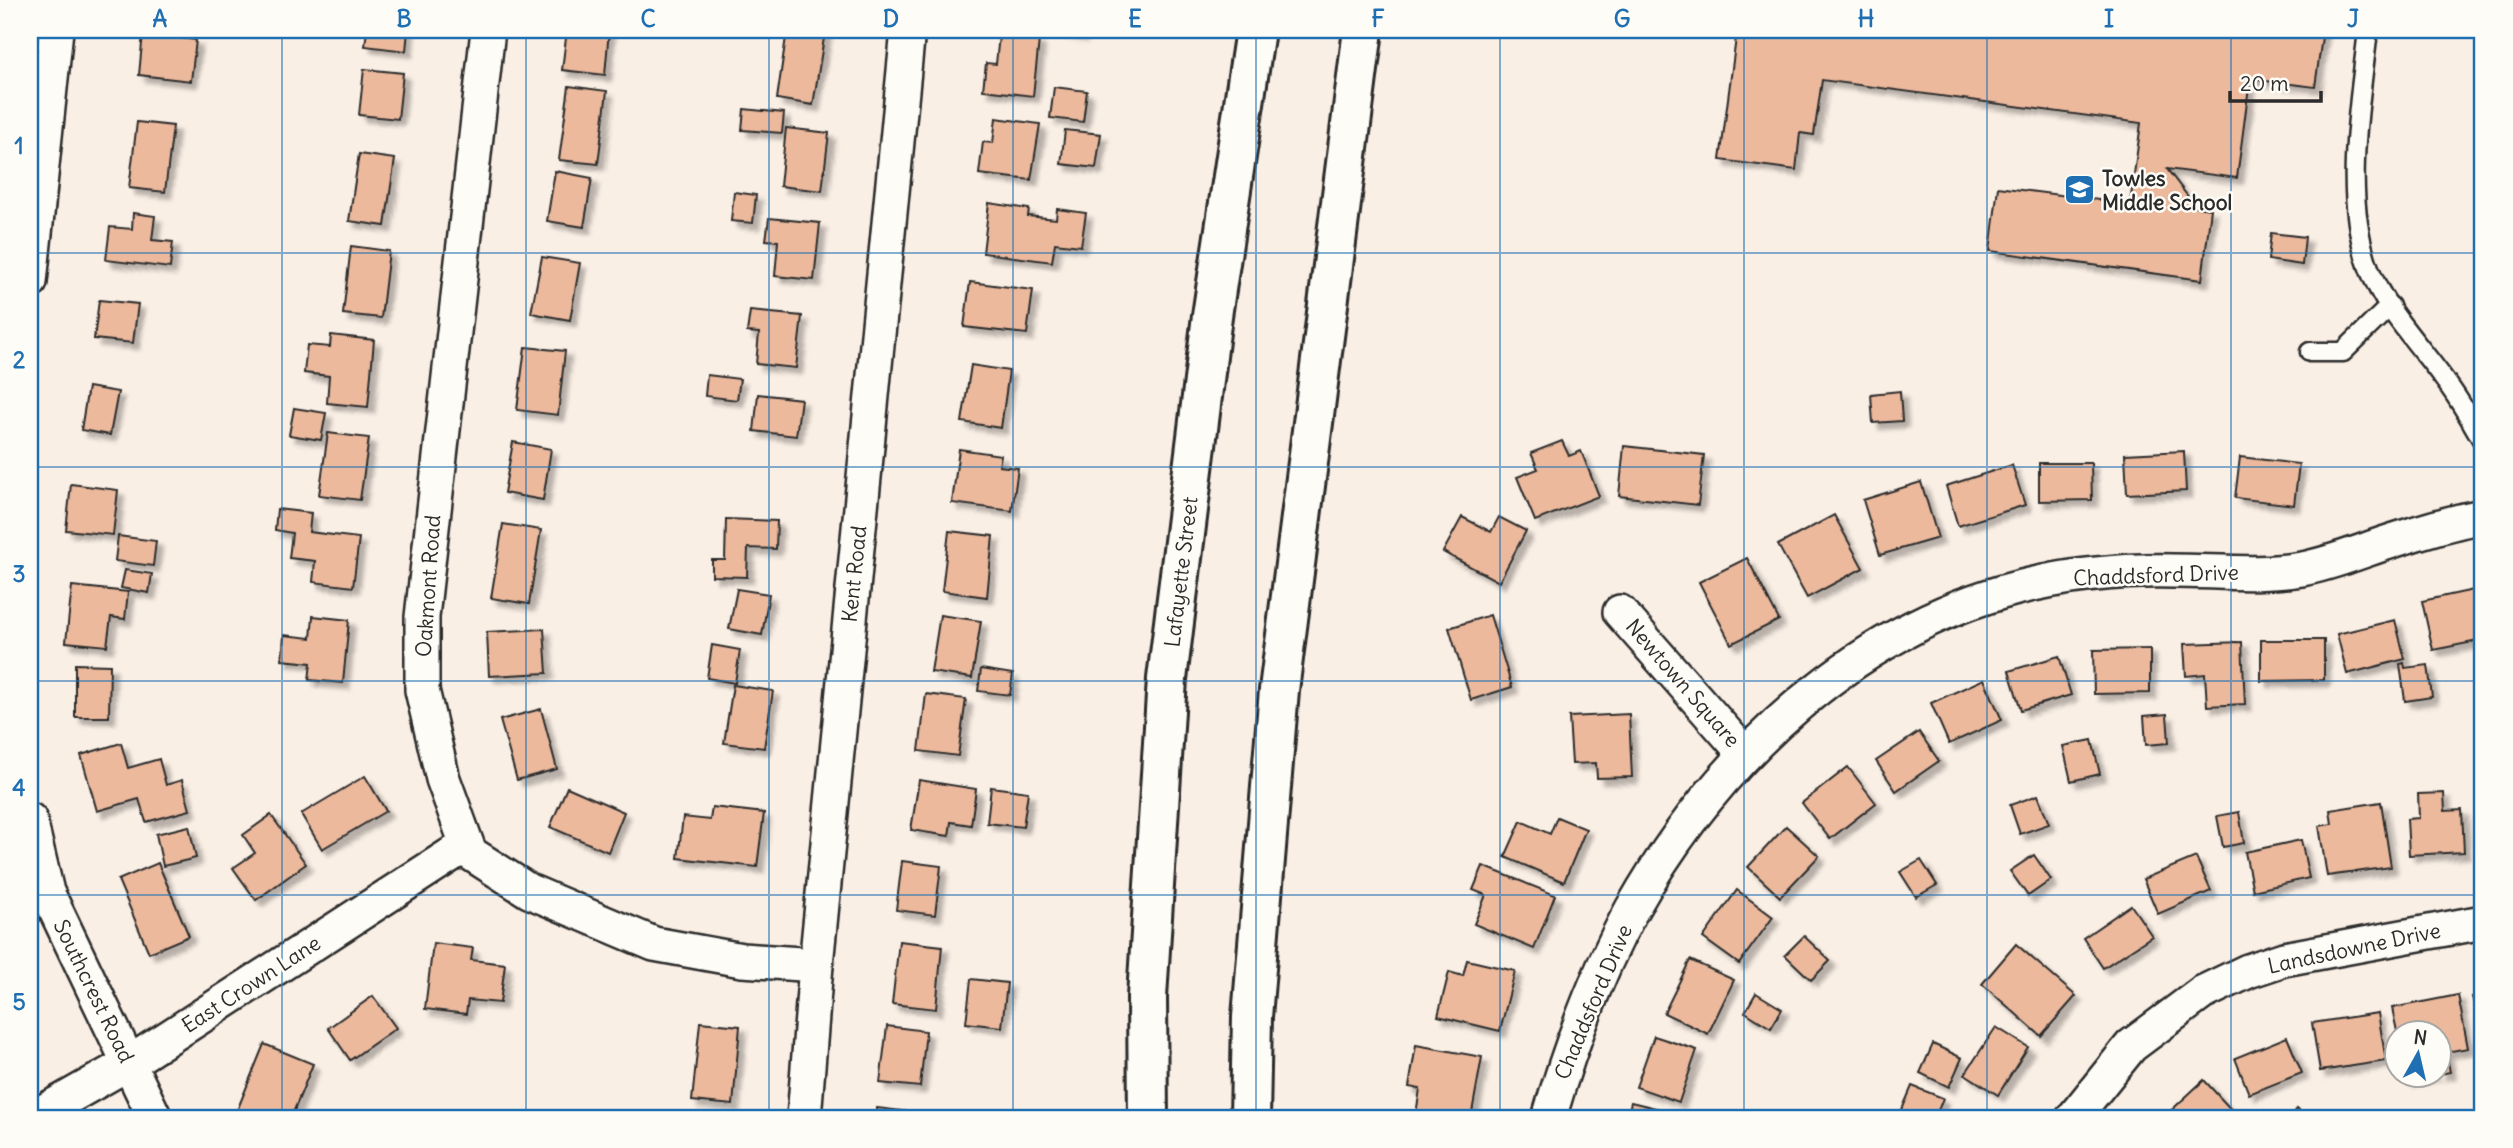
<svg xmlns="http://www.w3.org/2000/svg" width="2513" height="1148" font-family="Delius,sans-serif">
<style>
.building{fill:#ecb99d;stroke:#2b2b2b;stroke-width:2;filter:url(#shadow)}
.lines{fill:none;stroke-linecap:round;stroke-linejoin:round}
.lane-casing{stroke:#2b2b2b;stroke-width:23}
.street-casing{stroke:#2b2b2b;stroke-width:38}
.highway-casing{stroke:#2b2b2b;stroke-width:44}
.lane{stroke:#fdfcf7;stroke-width:18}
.street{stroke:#fdfcf7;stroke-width:33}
.highway{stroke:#fdfcf7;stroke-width:38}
.grid{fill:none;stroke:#1f6fb2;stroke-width:2;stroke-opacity:0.55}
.labels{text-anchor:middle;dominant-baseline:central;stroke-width:5;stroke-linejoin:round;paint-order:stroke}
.poi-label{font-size:21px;font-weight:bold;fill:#2b2b2b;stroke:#fdfcf7;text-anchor:start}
.street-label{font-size:21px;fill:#2b2b2b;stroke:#fdfcf7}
.neatline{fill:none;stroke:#1f6fb2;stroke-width:2.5}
.grid-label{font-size:23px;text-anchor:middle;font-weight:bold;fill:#1f6fb2}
</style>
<defs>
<filter id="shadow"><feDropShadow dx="6" dy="6" stdDeviation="2" flood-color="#0004"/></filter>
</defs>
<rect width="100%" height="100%" fill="#faefe5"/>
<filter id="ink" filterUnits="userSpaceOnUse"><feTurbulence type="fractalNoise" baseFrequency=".0143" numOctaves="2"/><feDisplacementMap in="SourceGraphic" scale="14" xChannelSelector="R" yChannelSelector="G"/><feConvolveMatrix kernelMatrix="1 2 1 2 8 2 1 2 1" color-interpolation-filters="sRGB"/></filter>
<g filter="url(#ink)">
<g class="building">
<path d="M367,30H408L406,51L365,46Z"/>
<path d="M567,30H609L605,75L562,70Z"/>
<path d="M787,30L825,32L813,105L777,99Z"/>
<path d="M1049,30H1083L1082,35Z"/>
<path d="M1737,30H2323L2315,87L2250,79L2237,178L2167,169L2196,207L2211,209L2202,280L1990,251L1998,187L2130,204L2141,123L1822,80L1814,135L1800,133L1796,170L1720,160Z"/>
<path d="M143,33L196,40L191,81L139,75Z"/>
<path d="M999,35L1039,40L1033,96L983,90L986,63L996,64Z"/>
<path d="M364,69L403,73L398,119L359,115Z"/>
<path d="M569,86L607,91L598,164L559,160Z"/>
<path d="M1054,87L1087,91L1083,122L1050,118Z"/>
<path d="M744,109L784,113L782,133L742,130Z"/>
<path d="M996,118L1040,124L1031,180L979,174L983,142L993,143Z"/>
<path d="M137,122L173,126L165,192L129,188Z"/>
<path d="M786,128L829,133L822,191L780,186Z"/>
<path d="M1065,130L1101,134L1096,168L1061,164Z"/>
<path d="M359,154L395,159L385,226L349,221Z"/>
<path d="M555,171L592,178L584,227L547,221Z"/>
<path d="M734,192L756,195L753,223L731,221Z"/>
<path d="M989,203L1029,209L1028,216L1056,219L1057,209L1086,213L1081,246L1055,243L1052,262L983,253Z"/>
<path d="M133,213L155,216L152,240L173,242L170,268L106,260L110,227L132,229Z"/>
<path d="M769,218L820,223L814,280L775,276L778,241L766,240Z"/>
<path d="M2271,233L2305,237L2302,265L2268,260Z"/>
<path d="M351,246L389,251L381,318L343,314Z"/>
<path d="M542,257L580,263L570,320L531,313Z"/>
<path d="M970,282L1033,290L1027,334L964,327Z"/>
<path d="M99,300L138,304L133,343L94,339Z"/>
<path d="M750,311L802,316L796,368L756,364L759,333L747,332Z"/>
<path d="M331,335L374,340L368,407L327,403L329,376L304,373L307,345L330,347Z"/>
<path d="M525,347L565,351L558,415L517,410Z"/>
<path d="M971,365L1009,371L1001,428L962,422Z"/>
<path d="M707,375L740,379L737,400L705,396Z"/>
<path d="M88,387L118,392L110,435L81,430Z"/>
<path d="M1900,391L1902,421L1873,423L1871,394Z"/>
<path d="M758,394L801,399L796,436L754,431Z"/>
<path d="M294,408L326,413L321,440L289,435Z"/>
<path d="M328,433L369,438L360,500L319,495Z"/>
<path d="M1562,441L1569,456L1581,451L1599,496L1535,521L1517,477L1538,469L1531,453Z"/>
<path d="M513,442L551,449L543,500L504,493Z"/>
<path d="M1624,446L1704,455L1698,505L1619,496Z"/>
<path d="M959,449L1001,455L999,466L1018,468L1012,511L952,503Z"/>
<path d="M2184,451L2186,491L2127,494L2125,454Z"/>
<path d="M2240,457L2299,464L2294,505L2235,498Z"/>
<path d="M2039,463H2091L2092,500L2039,501Z"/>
<path d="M2012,465L2025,505L1958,526L1946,486Z"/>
<path d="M1921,482L1938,538L1880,555L1863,500Z"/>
<path d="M71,484L118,490L113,535L66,530Z"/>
<path d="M277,509L311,513L309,532L359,538L353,587L313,582L315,561L289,558L292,533L275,530Z"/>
<path d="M1834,515L1863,568L1807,598L1778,545Z"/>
<path d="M1462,517L1491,532L1499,517L1526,531L1499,582L1443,552Z"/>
<path d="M726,519L777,521L776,549L748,548L747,577L712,576V560H725Z"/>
<path d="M503,524L541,530L529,604L491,598Z"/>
<path d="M949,531L993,536L987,597L942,591Z"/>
<path d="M118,536L156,541L153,566L115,561Z"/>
<path d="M1747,558L1779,620L1731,644L1699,582Z"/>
<path d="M125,570L152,574L149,593L121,588Z"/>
<path d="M72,586L128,592L125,619L111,617L107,646L66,642Z"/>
<path d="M2483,588V640L2433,650L2422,601Z"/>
<path d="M737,589L769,594L762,635L729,629Z"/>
<path d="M940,615L981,621L972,678L931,672Z"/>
<path d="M1490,615L1512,687L1471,700L1449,628Z"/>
<path d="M313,616L349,620L343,683L309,680L311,663L282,660L284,635L311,638Z"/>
<path d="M2395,620L2405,659L2347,674L2337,634Z"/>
<path d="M544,629L547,673L489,676L487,632Z"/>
<path d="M2261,640H2324V680L2261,681Z"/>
<path d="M2242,642L2245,704L2207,706L2205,674L2186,676L2184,644Z"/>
<path d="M712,645L740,650L735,683L707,678Z"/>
<path d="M2150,649V693L2094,694L2093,650Z"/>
<path d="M2059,656L2071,695L2021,710L2009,671Z"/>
<path d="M2404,663L2405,668L2428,665L2432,697L2405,701L2400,664Z"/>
<path d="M75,664L110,665L109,717H75Z"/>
<path d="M981,669L1013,674L1010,695L978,691Z"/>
<path d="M1984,679L2002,720L1949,744L1931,703Z"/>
<path d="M733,685L773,691L764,748L724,743Z"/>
<path d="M926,694L966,699L958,756L919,751Z"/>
<path d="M541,709L557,769L517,780L500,720Z"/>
<path d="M1629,714L1632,777L1597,778L1596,763L1572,764L1569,717Z"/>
<path d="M2167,714L2169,743L2146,745L2144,716Z"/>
<path d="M1919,732L1939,761L1896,791L1876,761Z"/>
<path d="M2092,740L2100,774L2071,781L2063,746Z"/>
<path d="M121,743L128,768L159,759L166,785L182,780L190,810L146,822L139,799L97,811L81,755Z"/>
<path d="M1848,767L1876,803L1830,839L1802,803Z"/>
<path d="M365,776L386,811L322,849L301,814Z"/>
<path d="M919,780L976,789L971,825L951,822L949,836L911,830Z"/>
<path d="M567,787L624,812L608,852L550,827Z"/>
<path d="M991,787L1028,792L1023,827L987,823Z"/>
<path d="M2444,793L2445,811L2462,810L2464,852L2409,855L2407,819L2419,818L2418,794Z"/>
<path d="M2038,795L2049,824L2020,834L2010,805Z"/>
<path d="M2381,802L2391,867L2327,876L2319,826L2332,824L2330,810Z"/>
<path d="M712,807L764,813L757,867L678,858L683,817L710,820Z"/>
<path d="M2239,812L2244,843L2223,847L2217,816Z"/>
<path d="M271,815L306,864L256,900L233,868L255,853L243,835Z"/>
<path d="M1557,817L1586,829L1564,882L1505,857L1521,821L1550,834Z"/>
<path d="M189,826L196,858L163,866L156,834Z"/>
<path d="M1786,826L1819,856L1780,897L1748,867Z"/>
<path d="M2301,840L2309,878L2253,891L2245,852Z"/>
<path d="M2034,855L2051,880L2028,896L2010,871Z"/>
<path d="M2196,857L2211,891L2158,914L2143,879Z"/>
<path d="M1921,860L1937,885L1916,897L1900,872Z"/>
<path d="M902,861L941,866L935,915L896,910Z"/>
<path d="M158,863L189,936L149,953L118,880Z"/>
<path d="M1483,866L1555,895L1534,949L1474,924L1486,895L1473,890Z"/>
<path d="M1737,890L1773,917L1739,964L1703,938Z"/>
<path d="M2131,905L2152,936L2103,968L2083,938Z"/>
<path d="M1804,936L1830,961L1811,980L1785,955Z"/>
<path d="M899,941L942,946L936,1009L892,1004Z"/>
<path d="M433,943L473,948L471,960L505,964L500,1003L468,1000L466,1014L425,1009Z"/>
<path d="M2016,944L2076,996L2041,1036L1982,984Z"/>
<path d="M1467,960L1515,971L1500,1031L1438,1016L1449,972L1463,976Z"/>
<path d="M1690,960L1734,980L1708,1034L1664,1013Z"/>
<path d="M971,979L1007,983L1002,1027L966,1023Z"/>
<path d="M1756,993L1782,1009L1771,1028L1745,1012Z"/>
<path d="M2483,994V1036L2472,997Z"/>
<path d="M2458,995L2468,1048L2446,1052L2450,1072L2440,1074V1032H2398V1036L2392,1008Z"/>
<path d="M373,996L396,1028L350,1060L328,1028Z"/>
<path d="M2378,1013L2386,1061L2320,1071L2312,1023Z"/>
<path d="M700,1022L740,1026L733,1105L692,1101Z"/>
<path d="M887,1026L926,1031L920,1087L880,1083Z"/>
<path d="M1996,1027L2028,1047L1998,1095L1965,1074Z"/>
<path d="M1654,1036L1697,1050L1679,1102L1636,1087Z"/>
<path d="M2287,1037L2302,1073L2249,1094L2235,1058Z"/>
<path d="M264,1044L313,1064L291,1118H234Z"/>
<path d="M1933,1044L1962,1058L1949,1087L1920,1073Z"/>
<path d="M1416,1045L1482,1057L1471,1118H1440L1416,1114L1420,1089L1409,1087Z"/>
<path d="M2405,1074H2436L2406,1080Z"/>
<path d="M2204,1080L2236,1115L2233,1118H2163Z"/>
<path d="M1912,1086L1943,1098L1935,1118H1917L1901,1112Z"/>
<path d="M1631,1102L1664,1110L1662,1118H1627Z"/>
<path d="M877,1108L919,1113L918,1118H876Z"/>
<path d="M2297,1109L2307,1118H2289Z"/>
</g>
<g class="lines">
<defs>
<g id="lane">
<path d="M2368,30C2360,105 2342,195 2369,268C2385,311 2420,345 2446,382C2460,400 2471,421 2483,441"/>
<path d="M2310,352H2343L2390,306"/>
</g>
<g id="street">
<path d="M488,30L422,617V690L443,779L470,853L529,891L654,944L742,960L816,965"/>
<path d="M30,282L56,30"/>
<path d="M1620,612L1745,754"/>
<path d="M30,820L47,892L155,1118"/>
<path d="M32,1118L129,1063L466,845"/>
<path d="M804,1118L816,965L908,30"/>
<path d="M1549,1118C1570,1046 1596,975 1632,909C1718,757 1859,622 2034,584C2079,574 2127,570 2173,571C2215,571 2260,576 2302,569C2334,563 2363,550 2395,540C2424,530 2453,522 2483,516"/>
<path d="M2073,1118L2131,1046L2202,993L2248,971L2284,959L2483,922"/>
</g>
<g id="highway">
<path d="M1148,1118L1147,997L1167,679L1212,316L1255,30"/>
<path d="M1250,1118L1252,1017L1279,690L1363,30"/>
</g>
</defs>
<use href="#lane" class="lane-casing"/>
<use href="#street" class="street-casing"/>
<use href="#highway" class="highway-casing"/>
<use href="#lane" class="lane"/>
<use href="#street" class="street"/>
<use href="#highway" class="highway"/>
</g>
</g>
<path class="grid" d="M282,30V1118M526,30V1118M769,30V1118M1013,30V1118M1256,30V1118M1500,30V1118M1744,30V1118M1987,30V1118M2231,30V1118M30,253H2483M30,467H2483M30,681H2483M30,895H2483"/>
<defs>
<symbol id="school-square" viewBox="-11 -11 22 22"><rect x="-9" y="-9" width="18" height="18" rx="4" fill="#1f6fb2" stroke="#fdfcf7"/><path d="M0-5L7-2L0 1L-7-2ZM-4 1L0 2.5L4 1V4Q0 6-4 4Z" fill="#fff"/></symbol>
</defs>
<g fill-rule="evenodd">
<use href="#school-square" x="2062" y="172" width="35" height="35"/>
</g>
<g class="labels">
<g class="poi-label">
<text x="2102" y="178">Towles<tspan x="2102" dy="24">Middle School</tspan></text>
</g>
<g class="street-label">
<text transform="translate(1181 572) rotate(-83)">Lafayette Street</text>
<text transform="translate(854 574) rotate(-84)">Kent Road</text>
<text transform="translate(2156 575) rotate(-2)">Chaddsford Drive</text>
<text transform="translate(428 586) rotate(-86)">Oakmont Road</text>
<text transform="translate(1683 683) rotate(49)">Newtown Square</text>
<text transform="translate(2354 948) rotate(-12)">Landsdowne Drive</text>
<text transform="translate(251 984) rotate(-33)">East Crown Lane</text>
<text transform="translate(94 991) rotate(64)">Southcrest Road</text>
<text transform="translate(1593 1002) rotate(-67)">Chaddsford Drive</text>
</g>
</g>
<rect width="2513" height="1148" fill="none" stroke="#fdfcf7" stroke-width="77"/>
<g transform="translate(2418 1054) rotate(8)"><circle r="33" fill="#fdfcf7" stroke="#a9a8a5" stroke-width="2"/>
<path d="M0-5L12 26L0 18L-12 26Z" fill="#1f6fb2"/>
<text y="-10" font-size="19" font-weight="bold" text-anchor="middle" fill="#2b2b2b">N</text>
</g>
<path d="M2230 91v10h91v-10" fill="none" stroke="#2b2b2b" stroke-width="3.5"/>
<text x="2240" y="91" font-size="21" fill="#2b2b2b" stroke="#fdfcf7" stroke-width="5" paint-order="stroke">20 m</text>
<rect x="38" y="38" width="2436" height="1072" class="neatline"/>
<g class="grid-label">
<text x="160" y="27">A</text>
<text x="404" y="27">B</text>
<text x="648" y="27">C</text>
<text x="891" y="27">D</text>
<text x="1135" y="27">E</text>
<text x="1378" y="27">F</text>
<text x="1622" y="27">G</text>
<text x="1866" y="27">H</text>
<text x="2109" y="27">I</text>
<text x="2353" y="27">J</text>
<text x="19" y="154">1</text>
<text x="19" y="368">2</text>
<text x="19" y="582">3</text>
<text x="19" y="796">4</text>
<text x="19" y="1010">5</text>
</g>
</svg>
